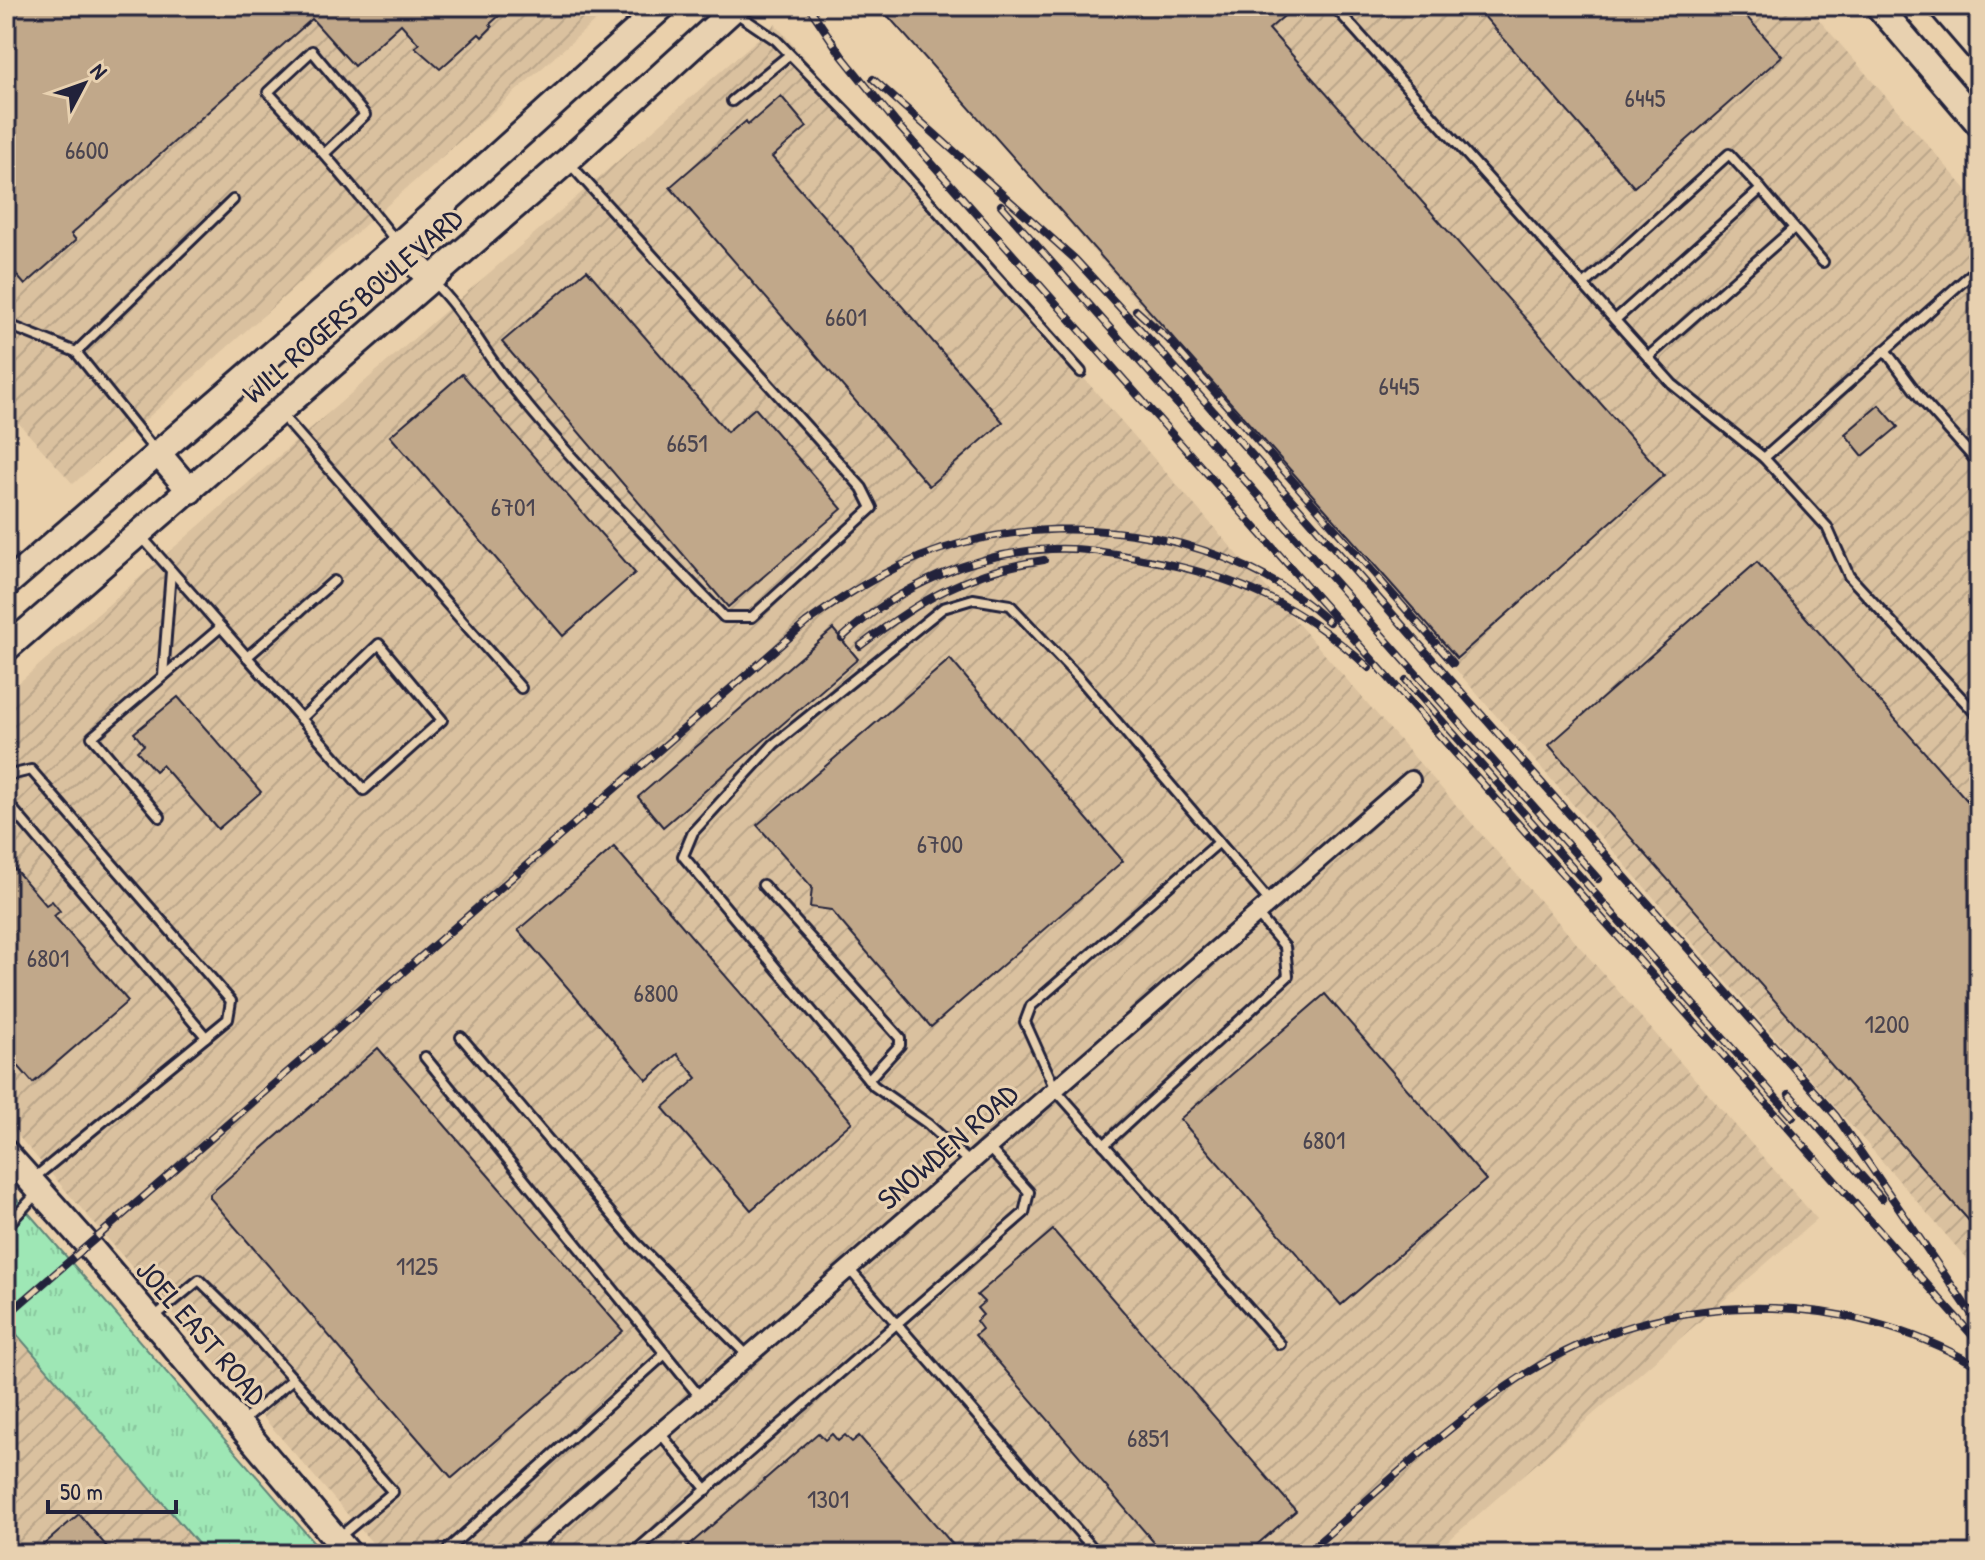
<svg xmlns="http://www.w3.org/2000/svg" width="1985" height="1560" font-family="'Patrick Hand',sans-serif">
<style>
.industrial{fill:url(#industrial-furrows)}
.grass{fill:url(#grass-tufts);stroke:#608478;stroke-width:2}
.building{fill:#c1a88a;stroke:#22223b;stroke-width:2}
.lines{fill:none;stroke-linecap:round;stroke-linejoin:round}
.lane-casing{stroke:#22223b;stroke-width:14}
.street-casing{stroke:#22223b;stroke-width:22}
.secondary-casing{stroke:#22223b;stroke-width:30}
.lane{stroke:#e8d1b0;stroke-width:8}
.street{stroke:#e8d1b0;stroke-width:16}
.secondary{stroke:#e8d1b0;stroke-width:24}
.rail-casing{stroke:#22223b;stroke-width:8}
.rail{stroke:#e8d1b0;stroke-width:5;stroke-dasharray:15;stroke-linecap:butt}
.labels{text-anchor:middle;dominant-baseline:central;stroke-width:6;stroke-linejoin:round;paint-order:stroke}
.number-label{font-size:26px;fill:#4a444f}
.street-label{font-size:30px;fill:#22223b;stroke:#e8d1b0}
</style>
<defs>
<pattern id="industrial-furrows" width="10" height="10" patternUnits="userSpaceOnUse" patternTransform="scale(2)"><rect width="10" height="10" fill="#dac19f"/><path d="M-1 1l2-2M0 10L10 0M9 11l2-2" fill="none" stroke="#bba68a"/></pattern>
<pattern id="grass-tufts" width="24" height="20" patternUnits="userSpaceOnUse" patternTransform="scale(2)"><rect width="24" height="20" fill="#9ee7b5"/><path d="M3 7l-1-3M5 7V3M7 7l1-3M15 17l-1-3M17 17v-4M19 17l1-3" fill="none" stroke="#88c69d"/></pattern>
</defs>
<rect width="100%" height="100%" fill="#ead0ab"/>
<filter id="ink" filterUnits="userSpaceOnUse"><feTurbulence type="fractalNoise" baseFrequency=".0125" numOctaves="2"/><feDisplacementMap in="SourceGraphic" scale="16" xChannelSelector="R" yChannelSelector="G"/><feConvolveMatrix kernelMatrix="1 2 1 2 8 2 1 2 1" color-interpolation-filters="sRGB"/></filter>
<g filter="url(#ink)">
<g class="industrial">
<path d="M6,6H612L73,484L6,409Z"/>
<path d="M881,6H1807L1979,204V1273Z"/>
<path d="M775,24L1817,1219L1433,1554H382L6,1122V694Z"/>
<path d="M6,1322L207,1554H6Z"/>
</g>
<path class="grass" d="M6,1187L324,1554H207L6,1322Z"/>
<g class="building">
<path d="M6,6H510L490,24L492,27L482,37L479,34L440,69L415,47L419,44L401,24L354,66L312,19L71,234L76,240L25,285L6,263Z"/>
<path d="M1288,6L1291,10L1269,29L1664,475L1457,658L880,7Z"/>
<path d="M1475,6H1737L1782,56L1634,187Z"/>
<path d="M781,96L807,127L772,157L1003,422L929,486L670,187L746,121L748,125Z"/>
<path d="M587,270L727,432L755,408L842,509L728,607L502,342Z"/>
<path d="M462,374L635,573L563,636L390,436Z"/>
<path d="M1879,405L1898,427L1863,456L1845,434Z"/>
<path d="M1757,562L1979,814V1232L1549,745Z"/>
<path d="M833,629L858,659L663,827L638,797Z"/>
<path d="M950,659L1123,861L931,1027L831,910L810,907L812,887L757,825Z"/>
<path d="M178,697L261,792L218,829L162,765L155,771L137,751L144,745L134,733Z"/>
<path d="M614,847L852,1122L751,1210L663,1108L697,1078L677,1054L647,1080L518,930Z"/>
<path d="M6,859L46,905L52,901L60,911L54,916L128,1001L33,1083L6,1052Z"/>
<path d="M1325,994L1486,1180L1341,1305L1180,1119Z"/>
<path d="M378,1048L623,1331L452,1478L210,1198V1194Z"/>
<path d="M1053,1230L1296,1511L1246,1554H1164L975,1335L982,1329L976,1321L983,1315L977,1308L984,1302L977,1295Z"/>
<path d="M818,1433L825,1440L832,1434L838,1441L845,1435L852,1442L859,1436L961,1554H679Z"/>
<path d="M79,1514L113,1554H33Z"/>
</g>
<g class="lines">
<defs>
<g id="lane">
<path d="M1334,6L1672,384L1764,458L1979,267"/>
<path d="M736,13L776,40L885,152L1081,372"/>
<path d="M732,101L789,55"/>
<path d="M325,153L365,115L312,51L268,92C313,140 355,189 396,241"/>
<path d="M1761,189L1823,262"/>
<path d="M432,281C462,309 480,346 505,378C572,463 649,539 724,617H752L872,508L862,488L570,164"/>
<path d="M1584,285L1729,154L1761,189L1615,320"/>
<path d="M6,324L76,352"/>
<path d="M1885,350L1922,400L1979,464"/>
<path d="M1648,357L1794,228"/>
<path d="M280,413L521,688"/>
<path d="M157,453L76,352L233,200"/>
<path d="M1764,458L1827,527L1849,576L1979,717"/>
<path d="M140,535L364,790L442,720L379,644L301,719"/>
<path d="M247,657L334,581"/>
<path d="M163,676L171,571"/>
<path d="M6,776L31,770L231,1001L228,1019L34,1178"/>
<path d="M6,801L206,1037"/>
<path d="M160,817L92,737L221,627"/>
<path d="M1217,844L1031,1006L1025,1022L1055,1089L1280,1344"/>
<path d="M763,885L900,1038V1045L868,1080"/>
<path d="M461,1037L635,1242L748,1356"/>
<path d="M425,1057L700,1397"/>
<path d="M1104,1145L1288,976L1285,947L1257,914"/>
<path d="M970,1163L928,1124L874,1086L683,856L693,832L774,744L943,608L973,599L1010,605L1080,679L1270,902"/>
<path d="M6,1227L38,1192"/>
<path d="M849,1269L1098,1554"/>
<path d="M153,1318L199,1280L249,1329L393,1492L338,1538"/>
<path d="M241,1422L293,1379"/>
<path d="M660,1433L707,1490"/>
<path d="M449,1548L665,1354"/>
<path d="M632,1554L1024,1213L1029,1192L988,1147"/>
</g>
<path id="street" d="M520,1554L1411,780"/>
<g id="secondary">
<path d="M1878,6L1979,124"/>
<path d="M1941,6L1979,50"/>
<path d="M398,245L430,279"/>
<path d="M158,453L190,491"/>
<path d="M6,585L398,245L663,6"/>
<path d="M6,649L567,161L737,6"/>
<path d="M6,1153L88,1245L349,1554"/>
</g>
</defs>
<use href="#lane" class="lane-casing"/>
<use href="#street" class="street-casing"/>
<use href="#secondary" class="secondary-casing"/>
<use href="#lane" class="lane"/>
<use href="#street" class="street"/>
<use href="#secondary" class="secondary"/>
<defs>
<g id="rail">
<path d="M809,7L842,56L896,123L1979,1343"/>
<path d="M873,79L1075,259L1162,353L1836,1116L1979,1325"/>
<path d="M1001,205L1598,879"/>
<path d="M1136,310L1169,340L1453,663"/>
<path d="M842,638C897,587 975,552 1051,549C1083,547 1116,554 1148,560C1238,577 1301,605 1369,668"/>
<path d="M860,646C920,600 968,571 1044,560"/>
<path d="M1406,680L1793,1117"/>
<path d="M1789,1094L1882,1199"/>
<path d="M6,1316L806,623C853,589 904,558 962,543C1083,511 1235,535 1329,622"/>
<path d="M1305,1554C1377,1493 1447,1424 1527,1373C1662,1288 1842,1286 1979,1367"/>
</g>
</defs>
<use href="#rail" class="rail-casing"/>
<use href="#rail" class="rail"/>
</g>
</g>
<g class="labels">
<g class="number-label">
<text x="1645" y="97">6445</text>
<text x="87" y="149">6600</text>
<text x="846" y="316">6601</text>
<text x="1399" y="385">6445</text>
<text x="687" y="442">6651</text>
<text x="513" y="506">6701</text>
<text x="940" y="843">6700</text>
<text x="48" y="957">6801</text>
<text x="656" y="992">6800</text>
<text x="1887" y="1023">1200</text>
<text x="1324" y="1139">6801</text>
<text x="417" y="1265">1125</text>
<text x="1148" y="1437">6851</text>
<text x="828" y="1498">1301</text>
</g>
<g class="street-label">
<text transform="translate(352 305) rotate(-41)">WILL ROGERS BOULEVARD</text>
<text transform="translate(947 1146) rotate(-41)">SNOWDEN ROAD</text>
<text transform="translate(202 1332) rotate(49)">JOEL EAST ROAD</text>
</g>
</g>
<rect width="1985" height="1560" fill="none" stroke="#e8d1b0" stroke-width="32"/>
<rect x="16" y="16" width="1953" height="1528" fill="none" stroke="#22223b" stroke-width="3" filter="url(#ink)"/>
<g transform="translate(84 84) rotate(49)" stroke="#e8d1b0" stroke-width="6" paint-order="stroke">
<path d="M0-6L14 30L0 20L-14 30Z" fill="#22223b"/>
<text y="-12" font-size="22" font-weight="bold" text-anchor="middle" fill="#22223b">N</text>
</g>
<path d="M48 1500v12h128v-12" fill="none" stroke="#22223b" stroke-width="4"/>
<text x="60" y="1500" font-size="24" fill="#22223b" stroke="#e8d1b0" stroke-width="6" paint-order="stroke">50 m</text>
</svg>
